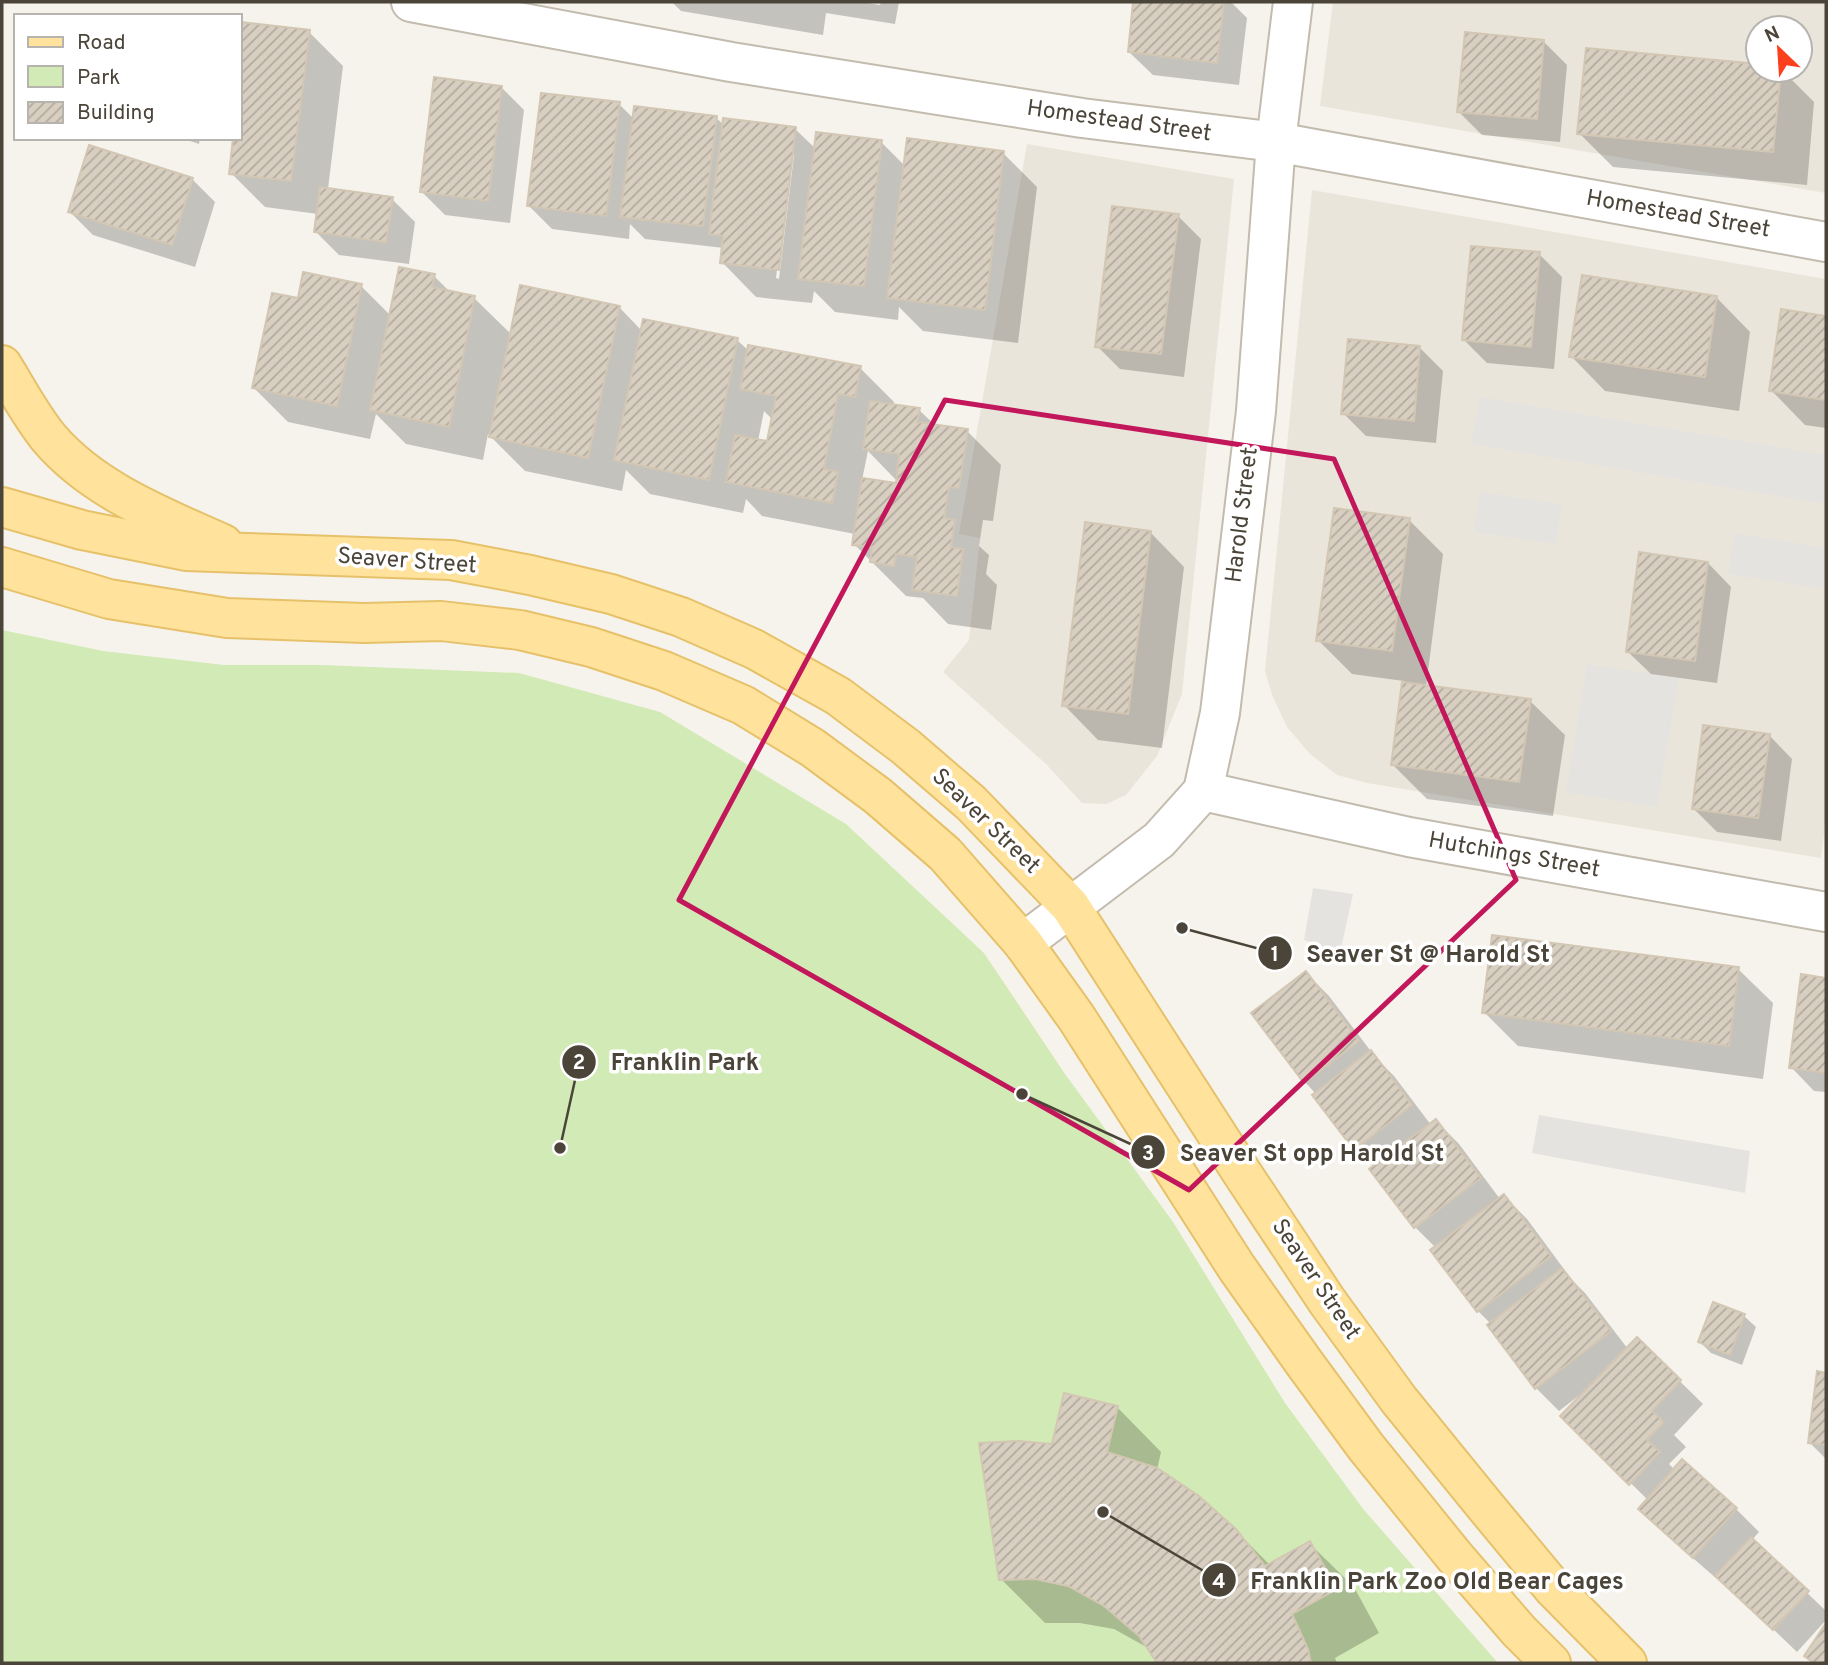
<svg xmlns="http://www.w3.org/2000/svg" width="1828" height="1665" font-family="Overpass,sans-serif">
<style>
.residential{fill:#eae5da;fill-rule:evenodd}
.park{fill:#d2eab5}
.parking{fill:#e5e3e0}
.shadow{fill:#0003;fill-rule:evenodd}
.building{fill:url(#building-hatch);stroke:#d3c7b4;stroke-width:2}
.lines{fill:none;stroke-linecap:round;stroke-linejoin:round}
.minor-casing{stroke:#c2bbae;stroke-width:42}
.primary-casing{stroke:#e6c16a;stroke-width:42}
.minor{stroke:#fff;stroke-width:38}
.primary{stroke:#ffe39c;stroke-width:38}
.marked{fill:none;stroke:#c2185b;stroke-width:5;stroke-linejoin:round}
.labels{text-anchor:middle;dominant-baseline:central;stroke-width:7;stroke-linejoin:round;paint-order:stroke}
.street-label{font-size:23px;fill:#4b4439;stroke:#fff}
.leader{fill:none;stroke:#4b4439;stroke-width:2.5}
.callout-dot{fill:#4b4439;stroke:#fff;stroke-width:2.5}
.mark-label{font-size:21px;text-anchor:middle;font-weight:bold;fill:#fff}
.callout-label{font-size:24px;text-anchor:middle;font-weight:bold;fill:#4b4439;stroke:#fff;stroke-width:7;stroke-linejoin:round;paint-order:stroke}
</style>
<defs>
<pattern id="building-hatch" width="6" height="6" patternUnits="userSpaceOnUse" patternTransform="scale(1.75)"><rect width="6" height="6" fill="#d8cfc1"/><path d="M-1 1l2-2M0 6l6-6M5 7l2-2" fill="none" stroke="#b1aa9e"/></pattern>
</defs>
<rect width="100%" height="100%" fill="#f6f3ec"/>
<g class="residential">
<path d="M1333,2H1826V193L1320,106ZM1758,28H1800V70H1758Z"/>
<path d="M1027,144L1234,179L1182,694L1157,756L1126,795L1106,804L1082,803L1045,763L943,672L969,640L980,538L959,534Z"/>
<path d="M1312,190L1826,279V819L1821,858L1367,783L1337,775L1310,754L1287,727L1272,695L1265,671Z"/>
</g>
<path class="park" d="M2,630L103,651L224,665H322L519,673L660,712L846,824L984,953L1065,1074L1173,1222L1285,1403L1364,1510L1498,1663H2Z"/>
<g class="parking">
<path d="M1480,397L1826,455V504L1471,444Z"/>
<path d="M1480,492L1562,504L1556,544L1474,532Z"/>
<path d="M1735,533L1826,548V589L1728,574Z"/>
<path d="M1587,664L1679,678L1657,807L1566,792Z"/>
<path d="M1313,888L1353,894L1340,953L1304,940Z"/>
<path d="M1539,1115L1750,1151L1745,1193L1532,1153Z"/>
</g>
<g class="shadow">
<path d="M672,2H861L880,5L881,2H899L895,24L826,13L823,35L681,11Z"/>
<path d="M1135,2H1231L1247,18L1239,85L1153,75L1129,52Z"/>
<path d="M240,24L309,32L343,66L328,189L392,199L415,222L409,264L339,255L316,232L318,214L265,207L231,173L240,138Z"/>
<path d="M1544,42L1567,65L1560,142L1482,135L1459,112Z"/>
<path d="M1587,50L1758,66V70H1782L1814,102L1807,185L1613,167L1579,133Z"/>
<path d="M501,87L524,110L510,223L445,215L422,192Z"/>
<path d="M619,104L634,119L716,118L724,125L795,129L816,149L881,142L905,166L1003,153L1037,187L1018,343L923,331L899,307L898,320L835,312L814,291L812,303L756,297L722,262L724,248L645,239L630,224L629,239L552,229L529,206ZM791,155H794L779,279L776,278Z"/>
<path d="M181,138H200L199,144Z"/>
<path d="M192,179L215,202L195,267L93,235L70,212Z"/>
<path d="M1178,216L1201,239L1184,377L1120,369L1097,346Z"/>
<path d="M1539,254L1562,277L1554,369L1487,363L1464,340Z"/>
<path d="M434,276L451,293L474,298L511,334L619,307L642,331L737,340L749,351L860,368L894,402L893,406L919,410L936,426L967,431L1001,465L993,521L983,520L979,546L989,555L986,574L997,585L991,630L948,624L923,598L906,596L854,544L855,534L762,516L746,499L743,513L650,494L626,470L622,491L525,471L488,434L483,460L406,444L376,414L370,439L288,422L254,388L299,300L361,286L391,316ZM764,411L773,420L768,443L758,441ZM868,451L897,481V485L862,480Z"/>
<path d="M1716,297L1750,332L1739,411L1605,391L1571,356Z"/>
<path d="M1782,312L1826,318V428L1805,425L1771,390Z"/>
<path d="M1420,348L1443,371L1436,443L1366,436L1343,413Z"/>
<path d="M1409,520L1443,554L1426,687L1530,701L1565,735L1553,816L1427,799L1393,765L1404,681L1352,674L1318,640Z"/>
<path d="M1150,532L1184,567L1162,748L1098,740L1064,705Z"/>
<path d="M1708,563L1731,587L1717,683L1651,674L1627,651Z"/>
<path d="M1769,735L1792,759L1781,841L1717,832L1694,809Z"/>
<path d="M1738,969L1773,1003L1763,1079L1518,1046L1484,1012Z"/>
<path d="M1306,973L1329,996L1376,1058L1394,1076L1431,1125L1436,1121L1459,1144L1500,1199L1504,1196L1527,1219L1572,1280L1585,1293L1628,1349L1637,1339L1703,1404L1674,1435L1686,1447L1669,1464L1675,1470L1736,1509L1759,1532L1752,1540L1826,1611V1620L1797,1652L1719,1577L1717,1579L1663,1532L1640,1509L1648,1500L1562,1416L1582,1396L1581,1394L1559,1411L1536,1388L1491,1324L1478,1311L1436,1248L1415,1227L1371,1169L1374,1167L1355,1148L1316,1094L1305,1082L1253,1014Z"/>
<path d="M1803,976L1826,979V1092L1814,1091L1791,1067Z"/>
<path d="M1714,1305L1744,1316L1756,1327L1742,1365L1711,1353L1700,1342Z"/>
<path d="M1819,1373L1826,1374V1459L1809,1442Z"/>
<path d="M1117,1407L1161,1452L1157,1470L1235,1530L1270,1565L1309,1543L1354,1587L1379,1633L1335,1658L1337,1663H1159L1150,1649L1114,1629L1080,1623H1045L1001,1579L1054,1446Z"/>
</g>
<g class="building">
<path d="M1133,2H1224L1217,63L1128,52Z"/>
<path d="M240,22L310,30L291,181L229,174L233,138H240Z"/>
<path d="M1465,32L1544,40L1537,119L1457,112Z"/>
<path d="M1586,48L1758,64V70H1781L1773,152L1577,134Z"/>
<path d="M434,77L502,86L488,201L420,192Z"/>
<path d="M541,93L620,102L606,216L527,206Z"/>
<path d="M634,106L717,116L703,226L620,217Z"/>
<path d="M723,118L796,127L779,270L720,263L723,236L709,234Z"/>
<path d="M816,132L882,140L864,286L798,279Z"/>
<path d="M907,138L1004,151L985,310L887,298Z"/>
<path d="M89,145L193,178L172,245L68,212Z"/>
<path d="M320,187L393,197L386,242L314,232Z"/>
<path d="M1112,206L1179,214L1161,354L1095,347Z"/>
<path d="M1471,246L1540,252L1531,347L1462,340Z"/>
<path d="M399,267L435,274L432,287L475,296L449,427L370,410Z"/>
<path d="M303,272L362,284L337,406L252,388L272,293L298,298Z"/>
<path d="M1582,275L1717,296L1705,377L1569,357Z"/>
<path d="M520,285L620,306L588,458L489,437Z"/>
<path d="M1781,309L1826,316V400L1769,391Z"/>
<path d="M643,319L738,338L709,480L614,460Z"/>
<path d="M1348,339L1420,346L1414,421L1341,414Z"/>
<path d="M748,345L861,366L855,397L838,394L824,469L838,472L832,503L726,482L735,435L767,441L776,396L740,389Z"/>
<path d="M870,401L920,408L917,422L968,429L959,488L949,487L944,518L955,520L951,547L963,549L957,596L912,590L917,557L896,554L894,566L870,562L872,547L852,545L862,478L896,483L899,454L863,449Z"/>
<path d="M1334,508L1410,518L1392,651L1316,641Z"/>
<path d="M1085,522L1151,531L1128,714L1062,706Z"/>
<path d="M1639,552L1708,562L1695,661L1626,652Z"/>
<path d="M1402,682L1531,699L1519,782L1391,765Z"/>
<path d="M1703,725L1770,734L1758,818L1692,809Z"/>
<path d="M1492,935L1739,967L1729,1046L1482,1013Z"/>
<path d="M1306,971L1359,1041L1304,1083L1251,1013Z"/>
<path d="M1801,974L1826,978V1073L1789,1068Z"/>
<path d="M1371,1050L1412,1105L1354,1150L1312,1095Z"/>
<path d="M1436,1119L1481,1178L1414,1228L1369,1169Z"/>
<path d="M1504,1194L1551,1256L1477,1312L1430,1250Z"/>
<path d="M1562,1268L1611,1331L1535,1389L1487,1325Z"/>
<path d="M1713,1302L1745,1314L1730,1355L1698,1342Z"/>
<path d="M1637,1337L1681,1380L1652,1411L1664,1422L1647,1440L1660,1452L1629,1485L1560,1416Z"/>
<path d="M1817,1371L1826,1373V1445L1808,1443Z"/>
<path d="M1064,1393L1118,1406L1107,1452L1157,1468L1199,1496L1236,1529L1265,1566L1310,1541L1337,1589L1292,1614L1308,1649L1311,1663H1157L1139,1636L1104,1606L1068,1586L1035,1579L999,1580L979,1443L1019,1441L1052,1444Z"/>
<path d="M1682,1459L1737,1508L1693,1558L1638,1509Z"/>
<path d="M1751,1537L1809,1591L1773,1630L1715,1576Z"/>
<path d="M1826,1623V1663H1814L1804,1656Z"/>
</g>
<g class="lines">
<defs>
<g id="minor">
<path d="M411,2L731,62L1082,118L1276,142L1826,242"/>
<path d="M1203,791L1409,837L1826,912"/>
<path d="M1023,943L1159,840L1203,791L1220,713L1256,411L1276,142L1293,2"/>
</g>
<g id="primary">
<path d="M2,365C17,389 31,416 49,438C93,490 163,517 223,544"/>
<path d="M2,507L82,530L186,551L451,560L530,575L611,594L681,617L754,649L838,696L906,747L971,803L1070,906L1242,1173L1327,1301L1399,1400L1486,1507L1554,1589L1627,1663"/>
<path d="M2,567L109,599L227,618L364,623L441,621L520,630L591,647L664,671L743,705L813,748L878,796L945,854L1023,943L1076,1017L1237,1268L1305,1364L1366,1447L1455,1557L1519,1631L1551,1663"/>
</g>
</defs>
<use href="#minor" class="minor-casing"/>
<use href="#primary" class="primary-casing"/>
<use href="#minor" class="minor"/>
<use href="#primary" class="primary"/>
</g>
<path class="marked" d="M945,400L1334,459L1516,880L1189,1190L679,900Z"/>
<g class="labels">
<g class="street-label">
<text transform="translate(1119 122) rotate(8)">Homestead Street</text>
<text transform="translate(1678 215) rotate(10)">Homestead Street</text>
<text transform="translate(1243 515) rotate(-83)">Harold Street</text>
<text transform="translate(407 562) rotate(4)">Seaver Street</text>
<text transform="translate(985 822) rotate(44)">Seaver Street</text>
<text transform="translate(1514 856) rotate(10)">Hutchings Street</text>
<text transform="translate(1315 1280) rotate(56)">Seaver Street</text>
</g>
</g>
<path class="leader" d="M1182 928L1275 953M560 1148L579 1062M1022 1094L1148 1152M1103 1512L1219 1580"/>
<g class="callout-dot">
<circle cx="1182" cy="928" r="7"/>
<circle cx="560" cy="1148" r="7"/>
<circle cx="1022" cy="1094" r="7"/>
<circle cx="1103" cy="1512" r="7"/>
<circle cx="1275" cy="953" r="18"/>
<circle cx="579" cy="1062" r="18"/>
<circle cx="1148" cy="1152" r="18"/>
<circle cx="1219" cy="1580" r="18"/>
</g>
<g class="mark-label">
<text x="1275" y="961">1</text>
<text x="579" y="1069">2</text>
<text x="1148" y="1160">3</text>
<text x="1219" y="1588">4</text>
</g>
<g class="callout-label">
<text x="1428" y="962">Seaver St @ Harold St</text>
<text x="685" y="1070">Franklin Park</text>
<text x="1312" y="1161">Seaver St opp Harold St</text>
<text x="1437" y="1589">Franklin Park Zoo Old Bear Cages</text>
</g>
<rect width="1828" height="1665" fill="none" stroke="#4b4439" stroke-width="7"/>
<rect x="14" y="14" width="228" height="126" fill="#ffffff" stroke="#b7b4b0" stroke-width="2"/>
<rect x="28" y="37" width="35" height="10" fill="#ffe39c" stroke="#b7b4b0" stroke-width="2"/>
<text x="77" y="49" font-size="21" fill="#4b4439">Road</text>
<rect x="28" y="66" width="35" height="21" fill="#d2eab5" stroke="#b7b4b0" stroke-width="2"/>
<text x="77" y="84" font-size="21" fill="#4b4439">Park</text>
<rect x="28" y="102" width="35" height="21" fill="url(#building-hatch)" stroke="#b7b4b0" stroke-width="2"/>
<text x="77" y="119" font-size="21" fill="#4b4439">Building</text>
<g transform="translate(1779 49) rotate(335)"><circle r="33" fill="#ffffff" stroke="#b7b4b0" stroke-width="2"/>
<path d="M0-5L12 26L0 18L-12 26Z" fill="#fc3f1d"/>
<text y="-10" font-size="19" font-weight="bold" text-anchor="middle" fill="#4b4439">N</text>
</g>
</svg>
